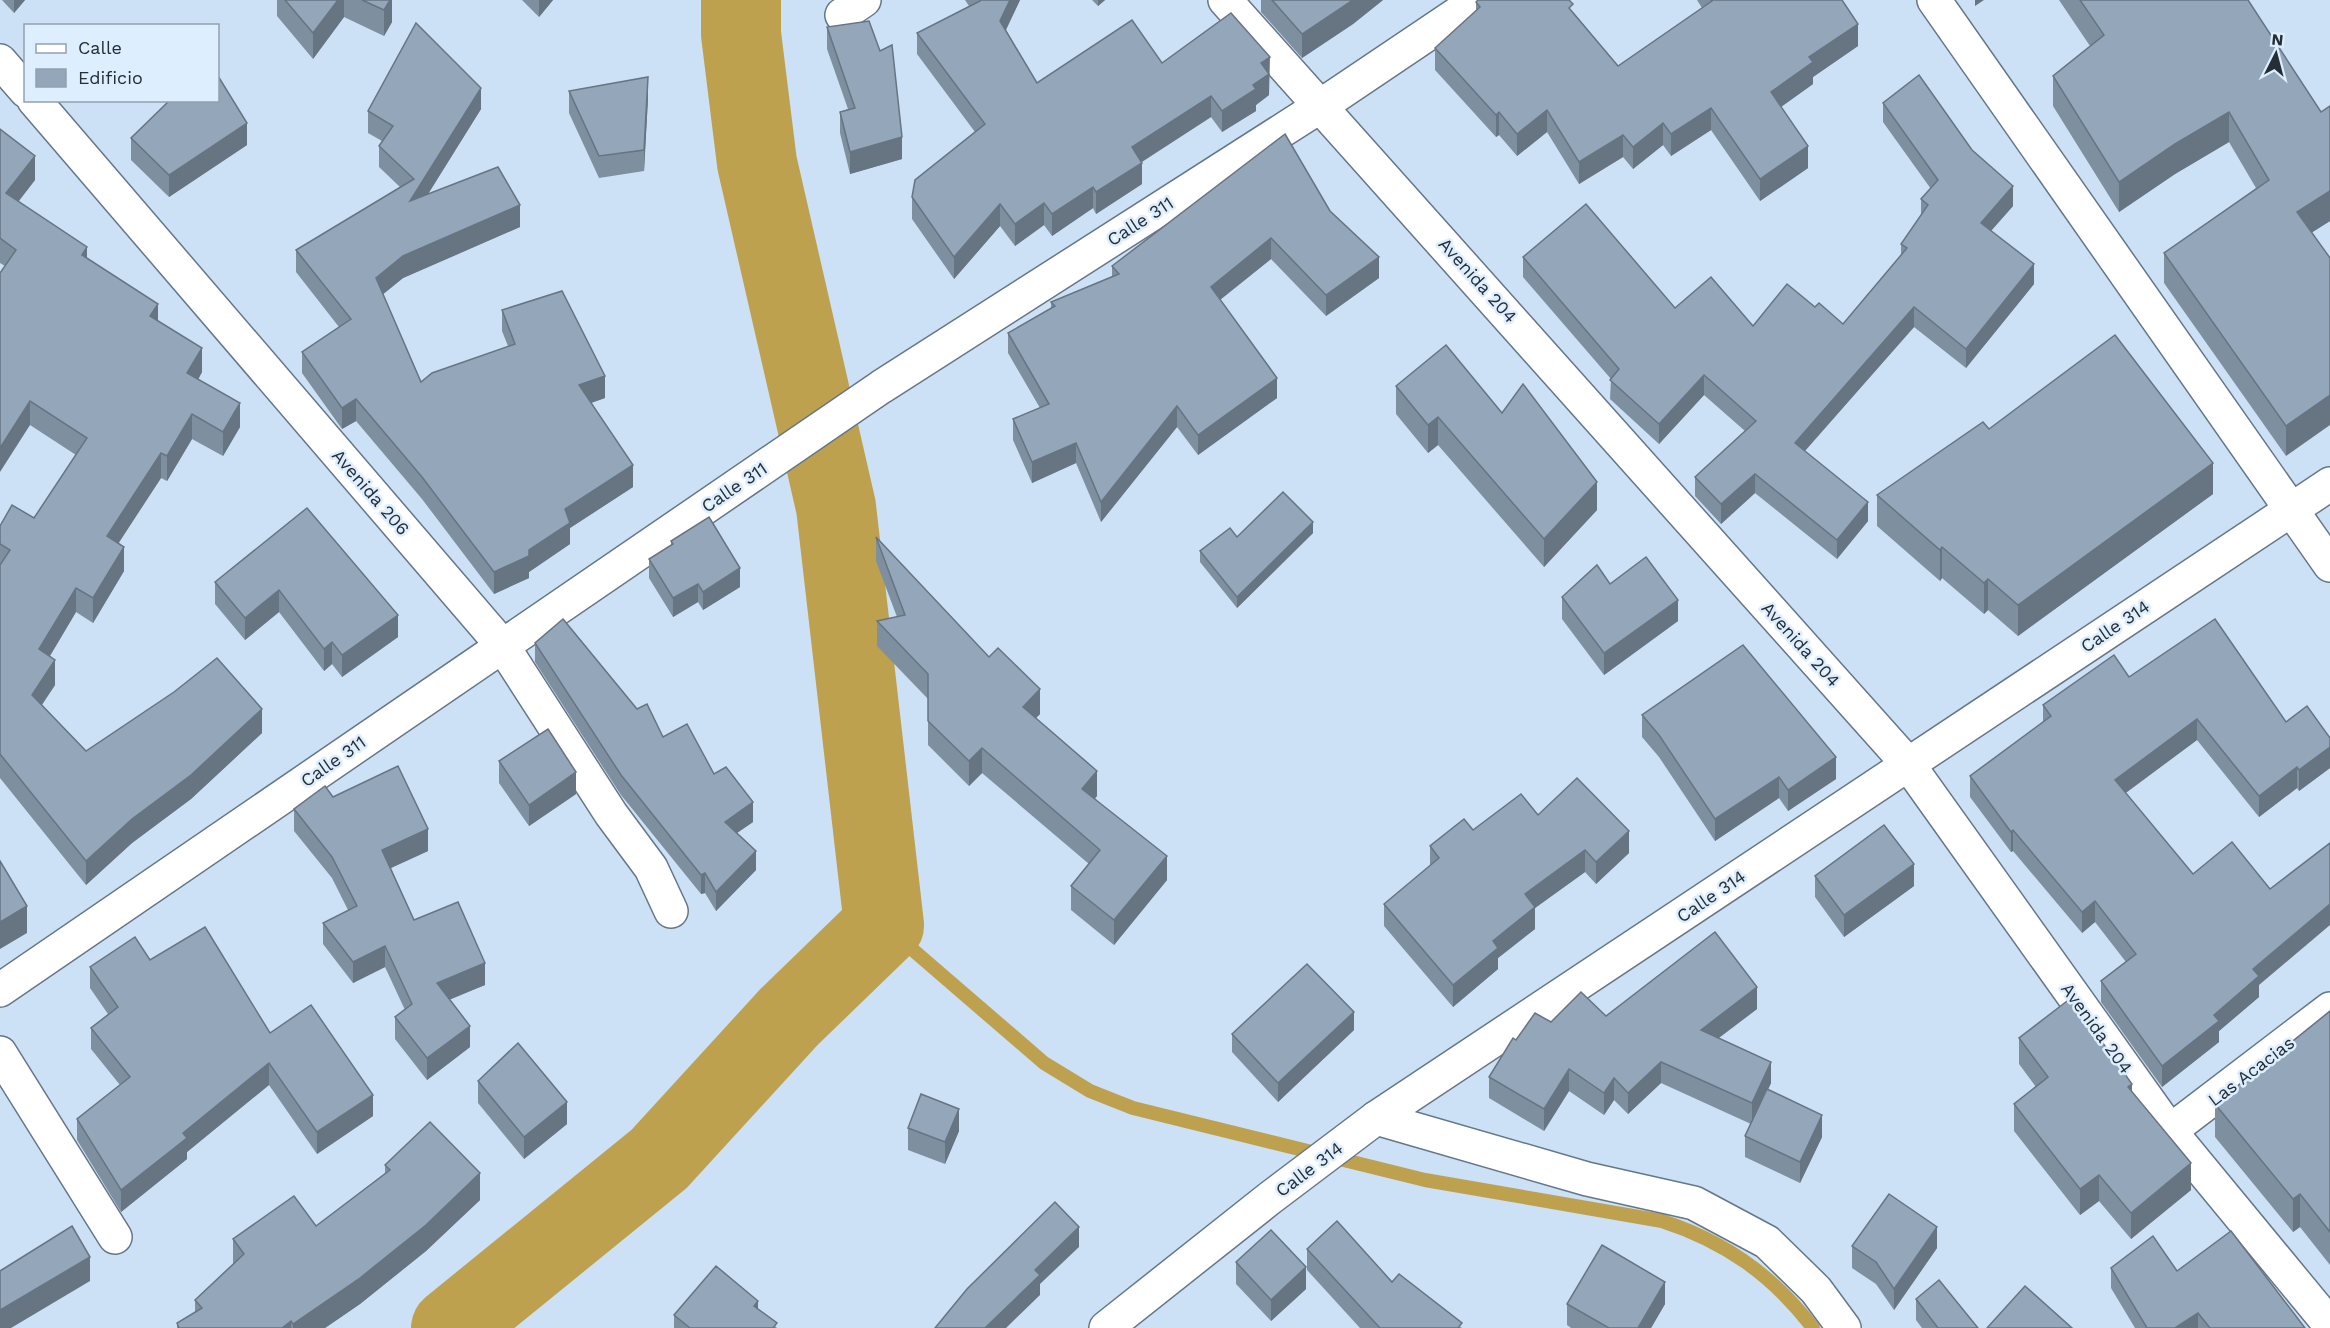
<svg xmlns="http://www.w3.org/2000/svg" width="2330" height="1328" font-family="'Work Sans',sans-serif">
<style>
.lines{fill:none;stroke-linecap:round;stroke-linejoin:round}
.stream{stroke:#bea14f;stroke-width:14}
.river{stroke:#bea14f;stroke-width:80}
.street-casing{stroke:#647789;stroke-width:36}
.secondary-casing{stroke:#647789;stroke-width:36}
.street{stroke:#fff;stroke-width:33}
.secondary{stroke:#fff;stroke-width:33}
.wall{fill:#7e8fa0}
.shaded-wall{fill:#677482}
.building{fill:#93a6ba;stroke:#677482;stroke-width:1.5}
.labels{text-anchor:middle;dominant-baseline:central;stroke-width:5;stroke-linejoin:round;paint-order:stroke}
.street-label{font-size:18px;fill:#252d35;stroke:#def}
</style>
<rect width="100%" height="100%" fill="#cce1f6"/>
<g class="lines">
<path class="stream" d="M884,925L1044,1063L1090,1091L1133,1108L1425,1180L1662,1221C1724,1241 1773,1275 1813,1328"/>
<path class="river" d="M451,1328L659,1159L789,1017L884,925L836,507L757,163L741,34V0"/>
<defs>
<g id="street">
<path d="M1225,0L1908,764L2170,1131L2330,1325"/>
<path d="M1934,0L2330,565"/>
<path d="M842,15L864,0"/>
<path d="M0,61L26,91"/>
<path d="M34,100L502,645L611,814L651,868L671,911"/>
<path d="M0,1053L115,1237"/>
<path d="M1376,1118L1587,1179L1694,1203L1767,1242L1816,1290L1844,1328"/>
<path d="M2170,1131L2330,1009"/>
<path d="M1106,1328L1270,1198L1376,1118L2330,484"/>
</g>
<path id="secondary" d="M0,990L881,387L1322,105L1478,0"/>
</defs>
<use href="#street" class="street-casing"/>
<use href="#secondary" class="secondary-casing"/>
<use href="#street" class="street"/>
<use href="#secondary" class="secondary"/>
</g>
<g class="wall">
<path d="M2,0H25L14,13Z"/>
<path d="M277,0H392V22L384,36L344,17L313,59L277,16Z"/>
<path d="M522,0H553L539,17Z"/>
<path d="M965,0H1020L1006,30L1037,83L1162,63L1270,79H1269V95L1256,105V111L1222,132L1211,117L1142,162V184L1096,214L1093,208L1052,236L1044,225L1015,246L1000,226L954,279L912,219V197L975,132L917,54V33L969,6Z"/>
<path d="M1092,0H1105L1098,6Z"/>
<path d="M1261,0H1383L1353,24L1302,58L1261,12Z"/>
<path d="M1697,0H1842L1858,46L1813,77V84L1781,107L1808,168L1760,201L1711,130L1671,156L1663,145L1633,169L1623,157L1579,184L1547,132L1517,156L1499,135L1496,137L1435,70V48L1476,11V2L1573,12L1618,66L1702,8Z"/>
<path d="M2059,0H2248L2330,221L2312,232L2286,456L2164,283V253L2256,188L2229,142L2175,174L2119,212L2053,106V76L2090,46Z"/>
<path d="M827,27L880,51L902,159L850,174L840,133V112L848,109L827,49Z"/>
<path d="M569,91L648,98L644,171L599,178L569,113Z"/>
<path d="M1883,103L1972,150L2013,206L1991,231L2034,284L1966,368L1914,327L1805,451L1868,521L1837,559L1755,493L1721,524L1695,496V477L1745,431L1704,395L1659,444L1610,399L1611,379L1523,277V257L1675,308L1753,326L1815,307L1843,324L1901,255V244L1921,215V199L1931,189L1883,122Z"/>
<path d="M481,109L428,194L520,227L403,278L383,294L421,382L508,346L502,331V310L605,398L591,403L633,487L570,528V544L529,572V578L494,594L422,499L356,421L342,429L302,373V352L339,327L296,272V250L400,187L379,167V146L382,141L368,133V111Z"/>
<path d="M0,129L35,180L19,201L87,258L158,321L202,372L198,380L240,427L223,456L192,439L167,481L161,478L118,543L124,571L93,623L76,612L50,656L55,685L42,705L86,751L262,733L191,799L132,843L86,885L0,778V526L34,518L76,455L30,425L5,266L0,263Z"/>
<path d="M131,138L247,145L169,197L131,160Z"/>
<path d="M1330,211L1379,278L1326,316L1271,259L1220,300L1277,398L1198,455L1177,427L1101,522L1076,463L1032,483L1013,440V419L1040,408L1008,353V333L1051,308V302L1112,276V266Z"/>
<path d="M1396,386L1502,413L1597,510L1544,567L1438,445L1428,453L1396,414Z"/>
<path d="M1989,429L2213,494L2018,636L1988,610L1984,614L1942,578L1940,581L1877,526V495Z"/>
<path d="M307,508L398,637L342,677L332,664L324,671L279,612L245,640L215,604V582Z"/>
<path d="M1313,533L1237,608L1200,562V551L1237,537Z"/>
<path d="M876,537L1040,714L1036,718L1097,796L1095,798L1167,880L1114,945L1071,910V886L1089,864L982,773L969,786L928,745V699L877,646V621L897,617L876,561Z"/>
<path d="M671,541L740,587L703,610L698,602L673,617L649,578V559L671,546Z"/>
<path d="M1610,584L1678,621L1604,675L1562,619V597Z"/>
<path d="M535,643L637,709L663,737L714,774L753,822L737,833L756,870L716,911L705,893L701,894L621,795L535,662Z"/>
<path d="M2129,677L2286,722L2330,738V768L2299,791L2297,788L2259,817L2197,740L2125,793L2259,985V997L2219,1031V1042L2162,1087L2101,1002V981L2126,962L2095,922L2082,933L2013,851L2011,852L1970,797V776L2043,722V705Z"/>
<path d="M1642,715L1836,779L1788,811L1779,798L1715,841L1659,757L1642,737Z"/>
<path d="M499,761L576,794L529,826L499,783Z"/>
<path d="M333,797L428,851L391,868L414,920L485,985L449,999L470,1047L427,1080L395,1039V1017L405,1010L385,967L353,983L323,944V923L348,910L332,878L294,831V809Z"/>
<path d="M1538,815L1629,853L1596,884L1585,872L1535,908V929L1498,958V969L1453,1007L1384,926V904L1430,866V846Z"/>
<path d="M1815,876L1914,886L1844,937L1815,897Z"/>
<path d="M150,960L270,1033L373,1116L317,1154L269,1085L187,1152V1159L121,1212L77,1140V1119L120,1085L91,1049V1028L108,1014L90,988V967Z"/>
<path d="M1757,1009L1719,1038L1771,1083L1768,1089L1822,1137L1800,1183L1745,1157V1136L1751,1124L1661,1083L1628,1114L1614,1100L1604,1115L1569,1091L1544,1131L1489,1098V1077L1516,1040L1551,1022L1606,1016Z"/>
<path d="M2330,1011V1265L2300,1227L2293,1232L2215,1137V1104Z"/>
<path d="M1354,1030L1278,1102L1232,1052V1034Z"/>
<path d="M2019,1038L2132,1092L2191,1190L2131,1239L2099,1201L2080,1215L2014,1131V1104L2036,1087L2019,1064Z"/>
<path d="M478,1081L567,1124L524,1159L478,1103Z"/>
<path d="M908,1128L959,1131L945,1164L908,1150Z"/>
<path d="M385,1165L480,1200L426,1251L360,1304L325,1328H177V1323L195,1313V1300L233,1264V1239L316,1226L385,1173Z"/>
<path d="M1852,1246L1937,1248L1894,1310L1876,1284L1852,1268Z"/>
<path d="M1307,1249L1392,1282L1462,1328H1360L1307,1270Z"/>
<path d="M1236,1262L1306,1289L1271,1321L1236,1284Z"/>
<path d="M2111,1268L2177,1271L2305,1328H2135L2111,1288Z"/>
<path d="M1916,1299L1978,1328H1922L1916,1320Z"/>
<path d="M1567,1304H1665L1651,1328H1571L1567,1325Z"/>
<path d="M758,1310L777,1328H674V1315Z"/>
</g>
<g class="shaded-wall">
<path d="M14,0H25L14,13Z"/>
<path d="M338,0H344V17L313,59V33Z"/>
<path d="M390,0H392V22L384,36V10Z"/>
<path d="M539,0H553L539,17Z"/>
<path d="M1010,0H1020L1000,42V21Z"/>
<path d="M1098,0H1105L1098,6Z"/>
<path d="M1353,0H1383L1353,24L1302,58V34Z"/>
<path d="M1975,0H1984L1975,6Z"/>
<path d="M1858,24V46L1813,77V84L1771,114V92L1809,57Z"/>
<path d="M1270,57L1269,95L1256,105V111L1222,132V111L1253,85L1261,63Z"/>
<path d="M648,77V98L644,171V150Z"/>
<path d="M481,88V109L410,223V201Z"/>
<path d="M1211,96V117L1132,168V147Z"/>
<path d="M1711,108V130L1671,156V134Z"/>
<path d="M1547,110V132L1517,156V134Z"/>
<path d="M1499,112V135L1496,137V115Z"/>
<path d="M2229,112V142L2175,174L2119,212V182L2175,144Z"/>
<path d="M247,123V145L169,197V175Z"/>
<path d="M1663,123V145L1633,169V147Z"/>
<path d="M1623,135V157L1579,184V162Z"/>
<path d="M902,137V159L850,174V152Z"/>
<path d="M1808,146V168L1760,201V179Z"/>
<path d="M35,156V180L6,217V193Z"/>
<path d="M1142,163V184L1096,214V192Z"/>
<path d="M2013,186V206L1981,242V223Z"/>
<path d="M1093,187V208L1052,236V214Z"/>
<path d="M2330,191V221L2297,242V212Z"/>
<path d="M1044,203V225L1015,246V224Z"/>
<path d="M1000,204V226L954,279V257Z"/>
<path d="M520,205V227L403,278L376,300V278L403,256Z"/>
<path d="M1271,238V259L1211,307V287Z"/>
<path d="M87,247V272L82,255Z"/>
<path d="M1379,257V278L1326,316V295Z"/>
<path d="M2034,264V284L1966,368V349Z"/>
<path d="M158,304V329L150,316Z"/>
<path d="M1914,307V327L1795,462V443Z"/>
<path d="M202,348V372L187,398V373Z"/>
<path d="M1704,375V395L1659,444V424Z"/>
<path d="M605,376V398L579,407V385Z"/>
<path d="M1277,378V398L1198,455V435Z"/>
<path d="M2330,395V425L2286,456V426Z"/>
<path d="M356,399V421L342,429V408Z"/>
<path d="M30,401V425L0,472V448Z"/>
<path d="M240,403V427L223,456V432Z"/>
<path d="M1177,406V427L1101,522V502Z"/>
<path d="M192,414V439L167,481V456Z"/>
<path d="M1438,417V445L1428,453V425Z"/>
<path d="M1076,443V463L1032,483V462Z"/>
<path d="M161,453V478L107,561V536Z"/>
<path d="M2213,463V494L2018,636V605Z"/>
<path d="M633,465V487L570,528V544L529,572V578L494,594V572L529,550L565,509Z"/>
<path d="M1755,474V493L1721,524V504Z"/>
<path d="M1597,482V510L1544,567V539Z"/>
<path d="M1868,502V521L1837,559V540Z"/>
<path d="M1313,522V533L1237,608V597Z"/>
<path d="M124,547V571L93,623V598Z"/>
<path d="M1942,547V578L1940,581V550Z"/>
<path d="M740,568V587L703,610V592Z"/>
<path d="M1988,579V610L1984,614V583Z"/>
<path d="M698,584V602L673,617V598Z"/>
<path d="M76,588V612L39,674V649Z"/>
<path d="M279,590V612L245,640V618Z"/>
<path d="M1678,600V621L1604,675V653Z"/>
<path d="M398,615V637L342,677V655Z"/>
<path d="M332,642V664L324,671V649Z"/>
<path d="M55,660V685L32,719V695Z"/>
<path d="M1040,689V714L1023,731V707Z"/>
<path d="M262,709V733L191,799L132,843L86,885V861L132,819Z"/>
<path d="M2197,719V740L2115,801V780Z"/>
<path d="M2330,747V768L2299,791V770Z"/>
<path d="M982,748V773L969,786V761Z"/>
<path d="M1836,757V779L1788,811V790Z"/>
<path d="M2297,767V788L2259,817V796Z"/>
<path d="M1097,771V796L1082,813V789Z"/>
<path d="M576,772V794L529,826V805Z"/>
<path d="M1779,777V798L1715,841V819Z"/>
<path d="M753,802V822L725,841V822Z"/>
<path d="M428,829V851L382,872V850Z"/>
<path d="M2013,830V851L2011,852V832Z"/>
<path d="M1629,831V853L1596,884V862Z"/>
<path d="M1585,850V872L1535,908V929L1498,958V969L1453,1007V985L1493,941L1525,894Z"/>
<path d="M756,851V870L716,911V892Z"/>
<path d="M1167,856V880L1114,945V920Z"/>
<path d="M1914,864V886L1844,937V915Z"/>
<path d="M705,873V893L701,894V875Z"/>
<path d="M2095,901V922L2082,933V912Z"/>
<path d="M2330,904V925L2259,985V997L2219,1031V1042L2162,1087V1066L2214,1015L2253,969Z"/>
<path d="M27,906V933L0,949V922Z"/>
<path d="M385,946V967L353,983V962Z"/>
<path d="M485,963V985L437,1005V983Z"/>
<path d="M1757,987V1009L1701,1051V1030Z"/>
<path d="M1354,1012V1030L1278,1102V1083Z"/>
<path d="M470,1026V1047L427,1080V1058Z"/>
<path d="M1661,1062V1083L1628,1114V1093Z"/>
<path d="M1771,1062V1083L1752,1124V1103Z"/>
<path d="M269,1063V1085L187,1152V1159L121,1212V1190L183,1133Z"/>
<path d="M1569,1069V1091L1544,1131V1109Z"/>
<path d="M1614,1078V1100L1604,1115V1093Z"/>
<path d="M2132,1084V1110L2128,1087Z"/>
<path d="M373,1095V1116L317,1154V1132Z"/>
<path d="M567,1102V1124L524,1159V1137Z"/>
<path d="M959,1109V1131L945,1164V1142Z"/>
<path d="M1822,1115V1137L1800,1183V1162Z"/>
<path d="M2191,1163V1190L2131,1239V1213Z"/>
<path d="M480,1173V1200L426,1251L360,1304L325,1328H293V1324Z"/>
<path d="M2099,1175V1201L2080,1215V1189Z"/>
<path d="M2300,1194V1227L2293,1232V1199Z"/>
<path d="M1079,1227V1247L1040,1284V1295L1006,1328H985L1035,1270Z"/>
<path d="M1937,1227V1248L1894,1310V1289Z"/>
<path d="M90,1257V1281L11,1328H0V1310Z"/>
<path d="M1306,1267V1289L1271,1321V1300Z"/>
<path d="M1665,1282V1304L1651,1328H1638Z"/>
<path d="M758,1301V1319L754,1306Z"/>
<path d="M2198,1313V1328H2175Z"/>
<path d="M291,1321V1328H282Z"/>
</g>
<g class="building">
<path d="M285,0H338L313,33Z"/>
<path d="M362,0H390L384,10Z"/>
<path d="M980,0H1010L1000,21L1037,83L1132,20L1162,63L1231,13L1270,57L1261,63L1269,74L1253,85L1256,89L1222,111L1211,96L1132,147L1142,163L1096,192L1093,187L1052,214L1044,203L1015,224L1000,204L954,257L912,197L915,180L985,124L917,33L980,1Z"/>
<path d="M1272,0H1353L1302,34Z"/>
<path d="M1478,0H1569L1573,4L1569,8L1618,66L1712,1L1711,0H1842L1858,24L1809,57L1813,62L1771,92L1808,146L1760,179L1711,108L1671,134L1663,123L1633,147L1623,135L1579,162L1547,110L1517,134L1499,112L1496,115L1435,48L1480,7L1476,2Z"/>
<path d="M2080,0H2248L2321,112L2330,106V191L2297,212L2330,258V395L2286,426L2164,253L2269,180L2229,112L2175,144L2119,182L2053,76L2104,35Z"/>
<path d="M869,21L880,51L892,45L902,137L850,152L840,112L855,108L827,27Z"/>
<path d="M416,23L481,88L410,201L498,167L520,205L403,256L376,278L421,382L432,373L515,344L502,310L562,291L605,376L579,385L633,465L565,509L570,523L529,550V556L494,572L422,477L356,399L342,408L302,352L351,319L296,250L414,179L379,146L393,126L368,111Z"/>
<path d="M1919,75L1972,150L2013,186L1981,223L2034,264L1966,349L1914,307L1795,443L1868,502L1837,540L1755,474L1721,504L1695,477L1756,421L1704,375L1659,424L1610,380L1619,369L1523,257L1586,204L1675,308L1711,277L1753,326L1787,284L1815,307L1819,303L1843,324L1907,248L1901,244L1928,205L1921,199L1938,180L1883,103Z"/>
<path d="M218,76L247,123L169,175L131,138L170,100H218Z"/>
<path d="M648,77L644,150L599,156L569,91Z"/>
<path d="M0,129L35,156L6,193L87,247L82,255L158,304L150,316L202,348L187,373L240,403L223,432L192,414L167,456L161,453L107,536L124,547L93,598L76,588L39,649L55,660L32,695L86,751L174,692L217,658L262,709L191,775L132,819L86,861L0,754V565L10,550L0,544V526L12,505L34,518L87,438L30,401L0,448V273L16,250L0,238Z"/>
<path d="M1285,134L1330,211L1379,257L1326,295L1271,238L1211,287L1277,378L1198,435L1177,406L1101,502L1076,443L1032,462L1013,419L1049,404L1008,333L1055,306L1051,302L1119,274L1112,266Z"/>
<path d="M2115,335L2213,463L2018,605L1988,579L1984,583L1942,547L1940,550L1877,495L1983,422L1989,429Z"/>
<path d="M1446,345L1502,413L1523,384L1597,482L1544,539L1438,417L1428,425L1396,386Z"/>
<path d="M1283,492L1313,522L1237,597L1200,551L1230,528L1237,537Z"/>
<path d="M307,508L398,615L342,655L332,642L324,649L279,590L245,618L215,582Z"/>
<path d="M709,517L740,568L703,592L698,584L673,598L649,559L673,544L671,541Z"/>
<path d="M876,537L989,657L998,648L1040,689L1023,707L1097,771L1082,789L1167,856L1114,920L1071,886L1100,850L982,748L969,761L928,721V674L877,621L905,615Z"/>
<path d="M1646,557L1678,600L1604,653L1562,597L1597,565L1610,584Z"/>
<path d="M563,619L637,709L647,704L663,737L687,724L714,774L726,767L753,802L725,822L756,851L716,892L705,873L701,875L621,775L535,643Z"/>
<path d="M2215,619L2286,722L2307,706L2330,738V747L2299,770L2297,767L2259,796L2197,719L2115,780L2193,874L2232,842L2270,889L2330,843V904L2253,969L2259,976L2214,1015L2219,1021L2162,1066L2101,981L2136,954L2095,901L2082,912L2013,830L2011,832L1970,776L2051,716L2043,705L2114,655L2129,677Z"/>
<path d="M1743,645L1836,757L1788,790L1779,777L1715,819L1659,735L1642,715Z"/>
<path d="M548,729L576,772L529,805L499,761Z"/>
<path d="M398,766L428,829L382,850L414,920L458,902L485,963L437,983L470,1026L427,1058L395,1017L412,1004L385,946L353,962L323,923L357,906L332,857L294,809L325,786L333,797Z"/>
<path d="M1577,778L1629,831L1596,862L1585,850L1525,894L1535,907L1493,941L1498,948L1453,985L1384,904L1439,858L1430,846L1464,819L1473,830L1521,794L1538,815Z"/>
<path d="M1884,825L1914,864L1844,915L1815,876Z"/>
<path d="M0,861L27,906L0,922Z"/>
<path d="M205,927L270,1033L311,1005L373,1095L317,1132L269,1063L183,1133L187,1138L121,1190L77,1119L130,1077L91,1028L118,1007L90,967L135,937L150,960Z"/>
<path d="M1715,932L1757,987L1701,1030L1771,1062L1752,1103L1661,1062L1628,1093L1614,1078L1604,1093L1569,1069L1544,1109L1489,1077L1513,1038L1516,1040L1535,1013L1551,1022L1581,992L1606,1016Z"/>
<path d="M1307,964L1354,1012L1278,1083L1232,1034Z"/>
<path d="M2071,998L2132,1084L2128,1087L2191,1163L2131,1213L2099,1175L2080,1189L2014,1104L2048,1077L2019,1038Z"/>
<path d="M2330,1011V1232L2300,1194L2293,1199L2215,1104Z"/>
<path d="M518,1043L567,1102L524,1137L478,1081Z"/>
<path d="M1767,1089L1822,1115L1800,1162L1745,1136Z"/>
<path d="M921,1094L959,1109L945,1142L908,1128Z"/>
<path d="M430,1122L480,1173L426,1225L360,1278L293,1324L291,1321L282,1328H179L177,1323L202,1308L195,1300L244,1254L233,1239L294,1196L316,1226L390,1170L385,1165Z"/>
<path d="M1889,1194L1937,1227L1894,1289L1876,1262L1852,1246Z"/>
<path d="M1055,1202L1079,1227L1035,1270L1040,1275L985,1328H935L967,1289Z"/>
<path d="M1337,1221L1392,1282L1399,1274L1462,1323L1458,1328H1380L1307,1249Z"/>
<path d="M72,1226L90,1257L0,1310V1271Z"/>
<path d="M1271,1230L1306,1267L1271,1300L1236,1262Z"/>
<path d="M2231,1231L2305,1328H2210L2198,1313L2175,1328H2147L2111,1268L2153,1236L2177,1271Z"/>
<path d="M1602,1245L1665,1282L1638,1328H1609L1567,1304Z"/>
<path d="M716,1266L758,1301L754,1306L777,1323L773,1328H690L674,1315Z"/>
<path d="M1939,1280L1978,1328H1938L1916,1299Z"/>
<path d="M2025,1286L2072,1328H1987Z"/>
</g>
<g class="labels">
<g class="street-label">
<text transform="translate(1140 221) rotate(-33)">Calle 311</text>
<text transform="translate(1478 280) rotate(48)">Avenida 204</text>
<text transform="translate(734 487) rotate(-34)">Calle 311</text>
<text transform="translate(371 492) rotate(49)">Avenida 206</text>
<text transform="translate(2115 626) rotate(-34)">Calle 314</text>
<text transform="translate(1801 644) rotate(48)">Avenida 204</text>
<text transform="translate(333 761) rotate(-35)">Calle 311</text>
<text transform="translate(1711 896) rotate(-34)">Calle 314</text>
<text transform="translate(2097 1028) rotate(54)">Avenida 204</text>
<text transform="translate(2251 1071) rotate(-37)">Las Acacias</text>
<text transform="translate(1309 1169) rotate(-37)">Calle 314</text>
</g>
</g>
<rect x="24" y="24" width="195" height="78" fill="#ddeeff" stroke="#93a1ae" stroke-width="1.5"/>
<rect x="36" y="44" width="30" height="9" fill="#ffffff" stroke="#93a1ae" stroke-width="1.5"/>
<text x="78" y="54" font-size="18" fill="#252d35">Calle</text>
<rect x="36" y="69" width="30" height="18" fill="#93a6ba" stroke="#93a1ae" stroke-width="1.5"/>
<text x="78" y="84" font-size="18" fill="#252d35">Edificio</text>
<g transform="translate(2276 54) rotate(6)" stroke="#ddeeff" stroke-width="4.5" paint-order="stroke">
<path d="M0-4.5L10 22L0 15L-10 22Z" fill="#252d35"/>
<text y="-9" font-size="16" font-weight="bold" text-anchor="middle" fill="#252d35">N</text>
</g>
</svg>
